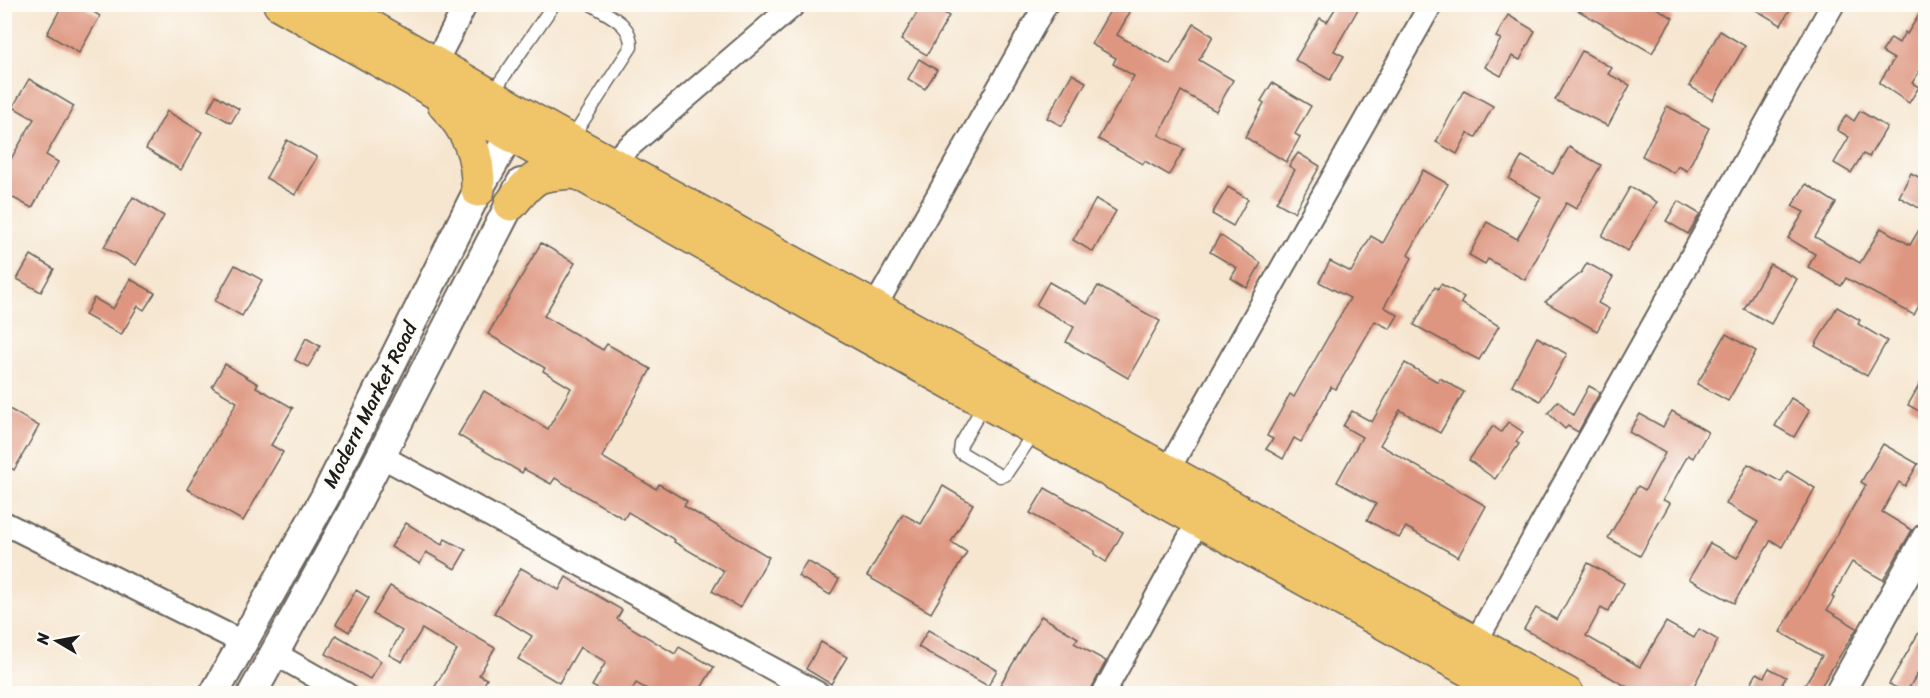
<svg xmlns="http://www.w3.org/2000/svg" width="1930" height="698" font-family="Sriracha,sans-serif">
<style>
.building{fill:#de9680}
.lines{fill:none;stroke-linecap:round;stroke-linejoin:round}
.service-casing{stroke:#68635b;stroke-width:15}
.minor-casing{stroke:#68635b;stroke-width:26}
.tertiary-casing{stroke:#68635b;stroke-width:32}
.primary-casing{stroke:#68635b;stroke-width:36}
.service{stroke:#fff;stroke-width:12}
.minor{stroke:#fff;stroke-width:22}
.tertiary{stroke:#fff;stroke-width:28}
.primary{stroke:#f0c469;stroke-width:33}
.labels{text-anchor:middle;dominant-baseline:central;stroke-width:6;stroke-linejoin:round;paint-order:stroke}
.street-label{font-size:20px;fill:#1c1c1c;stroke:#fdfcf7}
</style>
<rect width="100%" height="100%" fill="#fdfcf7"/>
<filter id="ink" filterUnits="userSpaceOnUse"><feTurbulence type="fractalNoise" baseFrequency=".0167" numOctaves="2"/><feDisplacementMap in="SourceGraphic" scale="12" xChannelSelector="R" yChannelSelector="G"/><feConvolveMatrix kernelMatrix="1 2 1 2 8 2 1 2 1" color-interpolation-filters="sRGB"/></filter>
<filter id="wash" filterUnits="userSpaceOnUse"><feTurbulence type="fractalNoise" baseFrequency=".008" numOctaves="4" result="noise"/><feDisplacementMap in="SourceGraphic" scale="24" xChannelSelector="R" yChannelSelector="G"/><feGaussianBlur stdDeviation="1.35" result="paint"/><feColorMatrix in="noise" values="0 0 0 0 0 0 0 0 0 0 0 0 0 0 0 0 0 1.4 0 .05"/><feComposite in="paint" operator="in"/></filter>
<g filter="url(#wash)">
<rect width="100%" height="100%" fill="#f6e6d0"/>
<g id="blocks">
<g class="building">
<path d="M63,4H81L100,16L79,53L47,34Z"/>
<path d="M922,4H928L949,16L927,55L901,40Z"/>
<path d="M1114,4L1130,12L1117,35L1170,65L1194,24L1213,36L1199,60L1233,80L1216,111L1181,91L1159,135L1184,149L1169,175L1145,161L1143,164L1098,139L1134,76L1113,64L1116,58L1091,44Z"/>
<path d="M1338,4H1361L1334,51L1344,56L1330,80L1295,60L1320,18L1327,22Z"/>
<path d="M1567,4H1650L1673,18L1652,53Z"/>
<path d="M1746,4H1793L1781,25Z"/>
<path d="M1926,4V61L1912,83L1919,87L1909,103L1879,83L1894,59L1882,52L1891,38L1899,43L1905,32L1907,34Z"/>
<path d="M1508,15L1535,31L1520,60L1512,56L1501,76L1485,67L1501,39L1496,37Z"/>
<path d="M1720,31L1745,46L1713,100L1689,86Z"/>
<path d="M1582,51L1612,68L1608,74L1630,85L1608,126L1555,100Z"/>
<path d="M919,59L937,70L925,89L908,79Z"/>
<path d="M1072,74L1086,82L1062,126L1047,118Z"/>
<path d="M29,79L74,106L46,155L58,162L32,208L4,193V171L34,119L13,107Z"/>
<path d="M1272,83L1311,106L1295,134L1300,137L1286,162L1245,137L1264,103L1261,101Z"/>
<path d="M1464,90L1493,106L1476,137L1468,133L1457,154L1436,142Z"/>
<path d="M216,95L239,109L231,123L208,110Z"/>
<path d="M1667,106L1709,128L1687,171L1678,166L1674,173L1642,156Z"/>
<path d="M167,111L202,132L181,170L146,149Z"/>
<path d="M1860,111L1887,127L1869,157L1863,154L1851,173L1834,163L1849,137L1837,130L1846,115L1854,121Z"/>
<path d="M287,140L317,157L295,195L266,178Z"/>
<path d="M1569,147L1601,165L1576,209L1566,203L1525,280L1488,259L1485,264L1469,255L1487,222L1517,239L1541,197L1509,179L1522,156L1553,174Z"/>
<path d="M1298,153L1320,166L1294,212L1276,202L1295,170L1289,166Z"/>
<path d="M1423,170L1448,184L1408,255L1412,258L1384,307L1398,315L1390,329L1375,321L1336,389L1331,387L1301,442L1294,438L1283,459L1266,449L1273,439L1267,436L1290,394L1294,397L1350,298L1319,282L1330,261L1351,272L1371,236L1383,243Z"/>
<path d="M1911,173L1926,181V196L1919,208L1899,197Z"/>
<path d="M1806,184L1836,203L1815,237L1860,263L1881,228L1910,245L1926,218V307L1920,304L1914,315L1846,278L1841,286L1808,267L1815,254L1788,238L1804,212L1792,206Z"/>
<path d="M1228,187L1248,199L1233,226L1212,214Z"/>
<path d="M1630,187L1657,202L1628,251L1602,236Z"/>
<path d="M133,197L164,216L136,265L104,247Z"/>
<path d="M1096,199L1116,211L1093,252L1073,240Z"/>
<path d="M1678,201L1700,214L1688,234L1666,221Z"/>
<path d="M1220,235L1261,263L1247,288L1231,278L1237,268L1210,252Z"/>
<path d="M541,243L575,263L544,316L603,350L607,344L651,369L602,457L656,489L659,484L687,501L684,506L769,557L740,608L712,591L724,571L674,542L675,540L628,512L624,519L555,478L551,484L524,469L522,473L458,435L484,391L548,429L571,388L543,371L545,368L488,334Z"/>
<path d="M31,255L54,269L41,292L17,279Z"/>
<path d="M1587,263L1613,277L1598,303L1609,309L1597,331L1545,302L1581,273Z"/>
<path d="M1770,264L1797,279L1771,324L1744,309Z"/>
<path d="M235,265L262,280L242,316L215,301Z"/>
<path d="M130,279L155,293L144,310L138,306L121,335L85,315L94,298L113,309Z"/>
<path d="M1049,282L1087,304L1098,286L1160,321L1128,378L1066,342L1074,327L1036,305Z"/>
<path d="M1441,284L1464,297L1461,303L1499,326L1479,360L1414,325L1435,287L1438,289Z"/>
<path d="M1837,307L1860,320L1858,324L1887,341L1867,376L1815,346Z"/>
<path d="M1726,334L1756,351L1728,401L1697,384Z"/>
<path d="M1537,337L1567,354L1540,401L1512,385Z"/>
<path d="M306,338L320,346L308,367L295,360Z"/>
<path d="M1405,363L1438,382L1440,378L1464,392L1440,433L1400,410L1380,445L1486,506L1458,557L1406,527L1399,538L1367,520L1376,504L1337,482L1362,437L1343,426L1352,411L1372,422Z"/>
<path d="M225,364L258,384L256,387L293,408L271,445L283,452L243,521L187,489L237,402L212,387Z"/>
<path d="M1926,373V415L1908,405Z"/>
<path d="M1589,386L1600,392L1578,432L1568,426L1565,429L1548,413L1558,401L1573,415Z"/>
<path d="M1791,398L1810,410L1794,437L1775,426Z"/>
<path d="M4,406L39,426L14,470L4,464Z"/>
<path d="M1672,411L1708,432L1693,458L1688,455L1663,500L1670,503L1640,556L1608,538L1638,486L1645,490L1665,453L1629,432L1640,414L1663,427Z"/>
<path d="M1508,422L1523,432L1516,442L1519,444L1495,479L1469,460L1493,426L1501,432Z"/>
<path d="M1883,444L1918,464L1905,486L1899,482L1882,512L1912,530L1883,580L1852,562L1832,597L1834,598L1827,610L1857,628L1817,693L1804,686L1822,656L1780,632L1866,485L1861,482Z"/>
<path d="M1748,464L1781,482L1787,471L1815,488L1782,547L1771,540L1734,603L1689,579L1710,543L1737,558L1758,522L1726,504Z"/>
<path d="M943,486L973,504L951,542L967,552L931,613L867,576L903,514L921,524Z"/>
<path d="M1045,488L1123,532L1106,562L1094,554L1095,551L1030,513Z"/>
<path d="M406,523L442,545L445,539L466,550L455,569L426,552L420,564L391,547Z"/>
<path d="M807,561L839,579L830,595L798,576Z"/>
<path d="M1588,563L1624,583L1608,612L1601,608L1586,636L1640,667L1666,622L1694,638L1699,629L1718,640L1690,693H1638L1524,629L1536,608L1557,620Z"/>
<path d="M521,568L559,590L566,577L622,610L617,619L675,654L679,647L714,667L698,693H654L636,683L630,693H606L592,686L606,662L580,647L559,683L518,659L532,636L494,613Z"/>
<path d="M390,586L495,648L479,675L487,679L479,693H431L457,650L422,629L402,662L389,655L402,631L373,614Z"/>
<path d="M356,590L369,598L349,632L336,624Z"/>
<path d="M1041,616L1078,638L1074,643L1106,661L1089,693H1014L1000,685Z"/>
<path d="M1926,620V659L1906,693L1889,684Z"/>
<path d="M928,630L997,670L988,686L918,647Z"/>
<path d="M336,635L381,661L370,679L326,654Z"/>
<path d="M821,642L847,657L831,684L806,669Z"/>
<path d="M1769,668L1786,677L1777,693H1746L1757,673L1764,677Z"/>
</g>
</g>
</g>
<g filter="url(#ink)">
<use href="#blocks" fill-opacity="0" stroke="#68635b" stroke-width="1.5"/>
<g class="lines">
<defs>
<g id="service">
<path d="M491,95L554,4"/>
<path d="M570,141L631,47C632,23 609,16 591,4"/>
<path d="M985,403L961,444L960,452L1000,476L1005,475L1036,430"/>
</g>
<g id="minor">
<path d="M435,64L466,4"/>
<path d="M610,163L795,4"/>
<path d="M868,319L1046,4"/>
<path d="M381,456L819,694"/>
<path d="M1168,470L1431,4"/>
<path d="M4,523L242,642"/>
<path d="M1475,643L1833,4"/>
<path d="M274,653L346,694"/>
<path d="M1103,694L1199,520"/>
</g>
<g id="tertiary">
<path d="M214,694L325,497L478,190L521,116"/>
<path d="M252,694L352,512L521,183"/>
<path d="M1839,694L1926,538"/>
</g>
<g id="primary">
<path d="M280,4L860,332L1512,694"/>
<path d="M331,4L550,130L875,308L1567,694"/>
<path d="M444,104C468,130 479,154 478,190"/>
<path d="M511,204C536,173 538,174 577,172"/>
</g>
</defs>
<use href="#service" class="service-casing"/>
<use href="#minor" class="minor-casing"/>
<use href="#tertiary" class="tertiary-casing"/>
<use href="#primary" class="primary-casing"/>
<use href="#service" class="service"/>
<use href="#minor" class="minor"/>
<use href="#tertiary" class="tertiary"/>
<use href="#primary" class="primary"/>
</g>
</g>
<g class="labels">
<g class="street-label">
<text transform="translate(370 405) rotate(-63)">Modern Market Road</text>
</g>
</g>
<rect width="1930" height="698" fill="none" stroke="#fdfcf7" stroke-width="24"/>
<g transform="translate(57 641) rotate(280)" stroke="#fdfcf7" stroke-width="4.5" paint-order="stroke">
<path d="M0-4.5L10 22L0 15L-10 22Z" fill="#1c1c1c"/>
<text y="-9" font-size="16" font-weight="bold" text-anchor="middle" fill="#1c1c1c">N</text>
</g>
</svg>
